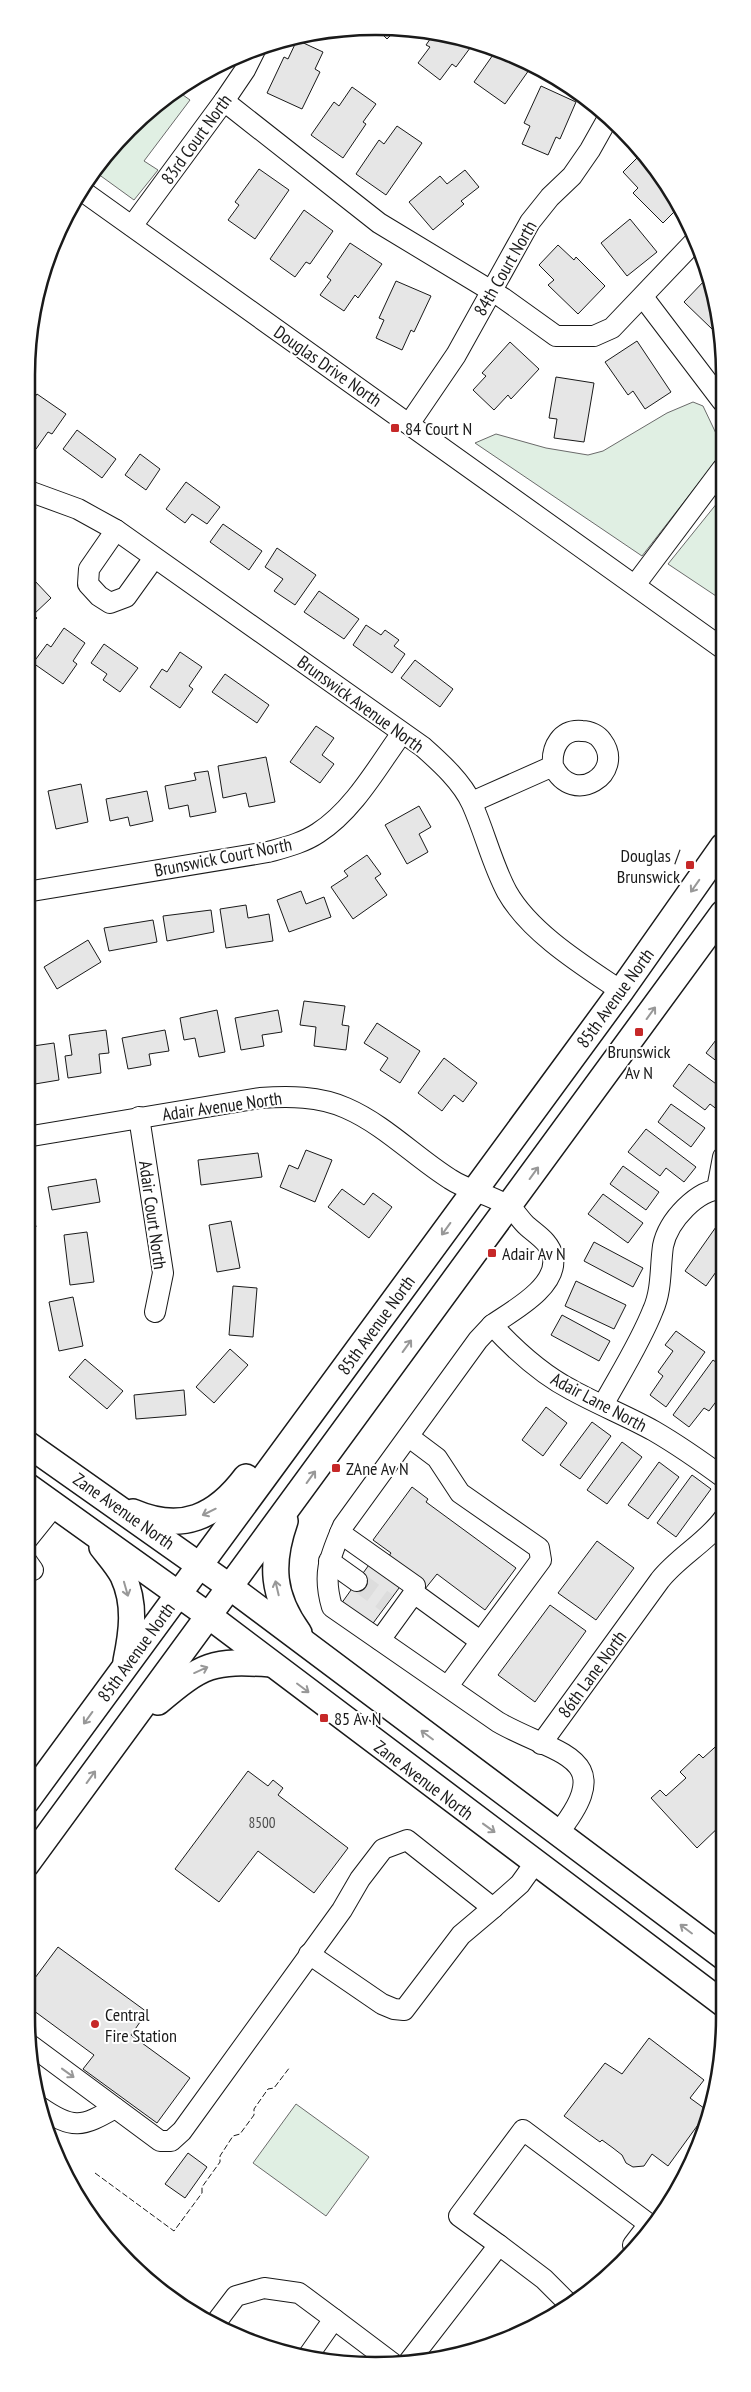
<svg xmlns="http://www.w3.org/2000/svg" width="751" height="2392" font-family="'PT Sans Narrow',sans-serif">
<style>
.green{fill:#e0efe3;stroke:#6a6a6a}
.building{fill:#e6e6e6;stroke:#1a1a1a}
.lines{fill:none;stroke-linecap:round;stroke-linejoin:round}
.minor-tunnel{stroke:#ddd;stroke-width:20;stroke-dasharray:20 10;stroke-linecap:butt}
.minor-casing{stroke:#1a1a1a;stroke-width:22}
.major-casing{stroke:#1a1a1a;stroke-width:28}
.minor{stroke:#fff;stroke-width:20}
.major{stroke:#fff;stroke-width:25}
.fence{stroke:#1a1a1a;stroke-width:1;stroke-dasharray:6 2.5;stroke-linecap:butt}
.oneway{stroke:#989898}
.poi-dot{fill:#c62828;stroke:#fff;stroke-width:2}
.labels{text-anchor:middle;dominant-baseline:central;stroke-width:4;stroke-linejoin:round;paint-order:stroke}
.number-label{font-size:15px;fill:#4d4d4d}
.street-label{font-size:18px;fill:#1a1a1a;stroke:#fff}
.poi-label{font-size:18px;fill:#1a1a1a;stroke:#fff;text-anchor:start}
.rim{fill:none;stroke:#1a1a1a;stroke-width:2.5}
</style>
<rect width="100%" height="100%" fill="#fff"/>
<g class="green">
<path d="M176,90L190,100L144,161L158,170L134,200L94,171L129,128Z"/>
<path d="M693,402L703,406L722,446V453L642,556L475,443L496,434L546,448L588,455L603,451L667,413Z"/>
<path d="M722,497V600L668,564Z"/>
<path d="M296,2104L369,2157L326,2216L253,2163Z"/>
</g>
<g class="building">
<path d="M374,26H376L398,28L387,39Z"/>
<path d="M435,32L444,33L473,44L456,67L452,64L440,80L418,63L430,47L426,45Z"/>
<path d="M297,40L323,52L315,69L320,72L302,109L267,93L284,57L288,59Z"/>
<path d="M495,52L512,58L529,70L505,104L474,82Z"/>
<path d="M541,86L576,102L560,139L556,137L548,155L522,144L530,126L524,123Z"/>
<path d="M352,87L376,104L363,122L366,124L343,158L311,135L334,102L339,106Z"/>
<path d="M397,126L422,143L386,195L356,174L379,140L384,144Z"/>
<path d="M641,154L679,207L663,223L633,193L638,188L623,172Z"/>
<path d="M259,169L289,190L255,239L228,220L239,205L235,202Z"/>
<path d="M465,170L479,187L461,201L464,204L433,230L409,202L440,176L447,184Z"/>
<path d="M304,210L333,231L310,264L306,262L295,277L270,259Z"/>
<path d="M630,219L657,252L627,276L601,243Z"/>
<path d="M350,243L382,264L358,298L355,295L344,311L320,295L331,280L327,277Z"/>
<path d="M558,245L574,260L576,257L605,286L578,314L548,285L554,280L539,265Z"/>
<path d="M706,279L719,322L712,329L684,302Z"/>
<path d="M396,281L431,296L414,332L411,330L402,350L376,338L384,320L379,318Z"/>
<path d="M637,341L671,392L645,409L633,391L628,395L605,362Z"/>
<path d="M510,342L539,369L511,399L508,395L494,410L473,390L486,376L482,373Z"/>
<path d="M556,377L594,383L584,442L554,438L557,419L549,418Z"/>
<path d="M37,394L66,414L52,434L48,432L36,449L26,442V409Z"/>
<path d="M77,430L116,459L102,478L63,449Z"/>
<path d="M140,454L160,469L146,490L125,475Z"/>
<path d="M186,482L220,507L207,524L192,514L185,523L166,509Z"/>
<path d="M223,524L262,551L249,570L210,542Z"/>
<path d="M277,548L316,575L295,605L274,591L283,579L265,567Z"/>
<path d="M34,580L51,598L33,615L37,618L26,628V588Z"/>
<path d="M319,591L359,619L344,639L304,612Z"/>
<path d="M366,625L381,635L385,630L399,640L394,646L405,654L392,673L353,645Z"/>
<path d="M64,628L85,643L73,661L77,664L63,684L33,663L47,644L51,647Z"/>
<path d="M104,644L138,668L120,692L103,680L107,674L91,663Z"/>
<path d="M180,652L202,667L189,686L193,689L180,708L150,687L162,669L167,672Z"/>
<path d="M415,660L453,689L440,707L401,678Z"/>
<path d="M225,674L269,705L257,723L212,692Z"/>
<path d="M316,726L334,738L322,755L334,764L320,783L290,762Z"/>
<path d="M266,757L275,802L249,807L246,793L223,798L218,766Z"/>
<path d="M208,771L216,812L190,817L188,805L169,809L165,786L196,780L194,773Z"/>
<path d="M81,784L88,822L56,829L48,791Z"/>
<path d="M147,791L153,821L130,826L128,817L110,821L106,799Z"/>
<path d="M26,802H33L35,824L26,825Z"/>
<path d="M419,806L431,827L419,834L428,852L407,864L385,825Z"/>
<path d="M367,855L381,874L375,878L387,895L353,919L331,887L348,876L344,871Z"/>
<path d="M301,891L306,904L324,897L331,917L289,932L277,900Z"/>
<path d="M246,905L248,918L269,914L273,941L226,948L220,909Z"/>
<path d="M211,910L214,932L167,941L163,916Z"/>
<path d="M153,920L157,942L109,951L104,928Z"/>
<path d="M88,940L101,962L57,989L44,967Z"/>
<path d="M304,1001L345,1006L342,1025L349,1026L346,1050L314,1046L316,1027L300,1025Z"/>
<path d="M217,1010L225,1052L199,1057L195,1038L184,1040L180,1018Z"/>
<path d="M278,1010L282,1032L262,1035L264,1046L241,1050L235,1018Z"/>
<path d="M377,1023L420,1051L400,1083L380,1070L388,1058L364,1043Z"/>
<path d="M106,1030L109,1053L99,1054L101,1073L68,1078L65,1056L72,1055L69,1035Z"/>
<path d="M165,1030L169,1051L149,1054L151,1065L128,1069L122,1038Z"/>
<path d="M719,1036L723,1038V1066L706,1053Z"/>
<path d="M54,1043L59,1080L35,1084L33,1068L26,1069V1047Z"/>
<path d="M444,1058L477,1083L463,1102L454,1095L442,1111L418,1093Z"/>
<path d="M689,1064L723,1089V1114L710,1104L705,1110L673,1086Z"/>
<path d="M671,1104L705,1128L691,1147L658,1122Z"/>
<path d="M646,1129L696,1167L684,1182L666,1168L660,1176L628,1152Z"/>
<path d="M306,1150L332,1160L315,1202L280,1187L289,1165L298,1169Z"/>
<path d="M258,1153L262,1177L201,1185L198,1160Z"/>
<path d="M623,1166L659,1192L646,1210L610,1184Z"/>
<path d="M96,1179L100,1202L52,1210L48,1187Z"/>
<path d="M342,1189L364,1205L373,1193L392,1207L369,1238L328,1207Z"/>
<path d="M603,1194L643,1223L628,1243L588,1214Z"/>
<path d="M31,1204L36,1227L26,1229V1205Z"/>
<path d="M723,1217V1262L706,1286L685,1271Z"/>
<path d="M231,1221L240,1268L217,1272L209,1225Z"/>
<path d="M87,1232L94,1282L70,1285L64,1235Z"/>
<path d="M594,1242L643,1268L633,1287L584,1261Z"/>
<path d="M576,1281L626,1305L614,1329L565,1306Z"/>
<path d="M233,1286L257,1288L253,1337L229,1335Z"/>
<path d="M73,1297L83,1346L59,1351L49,1302Z"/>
<path d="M562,1315L610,1341L599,1361L551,1335Z"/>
<path d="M676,1331L705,1352L666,1407L650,1395L663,1376L658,1372L673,1351L665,1345Z"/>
<path d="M230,1349L248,1365L214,1403L196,1387Z"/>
<path d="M85,1359L123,1391L107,1409L69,1377Z"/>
<path d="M713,1360L724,1368V1391L709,1411L704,1408L689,1427L673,1415Z"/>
<path d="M184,1390L186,1415L136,1419L134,1395Z"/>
<path d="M546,1407L567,1423L543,1456L522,1440Z"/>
<path d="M592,1422L611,1436L580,1479L560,1465Z"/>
<path d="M622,1442L642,1457L607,1504L587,1490Z"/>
<path d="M659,1462L679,1477L648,1519L628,1505Z"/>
<path d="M692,1475L711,1489L676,1537L657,1523Z"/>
<path d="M412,1487L428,1499L426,1502L516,1568L485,1610L437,1574L425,1589L386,1560L391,1553L373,1540Z"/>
<path d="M597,1541L634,1568L596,1620L558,1593Z"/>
<path d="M371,1562L402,1584L371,1626L341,1604Z"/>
<path d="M550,1605L586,1631L535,1702L498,1675Z"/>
<path d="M724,1739V1822L697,1848L651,1798L660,1790L666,1796L686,1778L680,1772L699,1754L703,1758Z"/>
<path d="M248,1771L268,1786L273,1780L283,1788L278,1795L348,1848L314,1893L258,1851L219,1902L175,1869Z"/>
<path d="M58,1947L147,2012L131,2035L190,2078L157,2123L83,2069L94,2055L26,2005V1990Z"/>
<path d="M649,2038L704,2080L690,2098L708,2111L668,2166L652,2154L644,2166L633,2167L626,2163L622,2155L613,2148L602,2140L600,2142L564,2116L605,2063L622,2074Z"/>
<path d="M188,2153L207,2167L185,2198L165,2184Z"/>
</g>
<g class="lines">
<path class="minor-tunnel" d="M357,1581L387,1603"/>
<defs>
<g id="minor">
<path d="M224,101L379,223L503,298L556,336H594L612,328L695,241"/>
<path d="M81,190L722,648"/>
<path d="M132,226L224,101L245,70L256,48"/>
<path d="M643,297L722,401"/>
<path d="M409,424L456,355L530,222L550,197L572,176L590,150L608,118"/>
<path d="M26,490L78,509L116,530L423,747C441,763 462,782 472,804C485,833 492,864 507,892C530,933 584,966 621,991"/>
<path d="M116,530L89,569L88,584L99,596L110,603L126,597L154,558"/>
<path d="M635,585L722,469"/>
<path d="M472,802L553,766C573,808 626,773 602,741C598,735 590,731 582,731C561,729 551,747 553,766"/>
<path d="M26,892L268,852C286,847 303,843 318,833C354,810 378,766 402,733"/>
<path d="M139,1117L163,1273L155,1312"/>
<path d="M26,1137L260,1098C289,1096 319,1096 346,1108C385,1125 415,1157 450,1179C468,1191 490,1194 508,1206C516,1211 520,1220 527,1226C537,1235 550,1242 553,1257C558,1287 512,1311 492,1325C515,1350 541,1374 572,1390C599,1405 627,1416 654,1431C678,1445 701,1461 724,1478"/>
<path d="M717,1189L723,1157"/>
<path d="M492,1325L478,1340L343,1526C330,1557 322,1573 332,1607L498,1722C555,1755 621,1755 558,1833"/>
<path d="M603,1405C620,1374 640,1343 653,1310C662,1290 660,1267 663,1246C668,1221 697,1189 723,1189"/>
<path d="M409,1437L437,1458L460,1493L539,1548L541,1560L448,1686"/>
<path d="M26,1513L40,1495"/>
<path d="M340,1533L415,1586L414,1593"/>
<path d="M26,1541L55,1505"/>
<path d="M26,1560L33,1570"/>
<path d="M329,1561L357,1581"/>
<path d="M380,1640L414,1593L480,1641"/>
<path d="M541,1744L660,1580C679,1556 706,1543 724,1518"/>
<path d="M309,1954L382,2004L394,2009L404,2010L461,1935L493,1908"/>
<path d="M29,2044L160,2141H171L182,2131L342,1910L360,1879L383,1849L407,1840L493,1908L520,1884L535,1863"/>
<path d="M40,2107C73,2130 82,2127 115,2108"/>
<path d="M499,2245L459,2216L523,2130L649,2224L633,2245"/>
<path d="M214,2325L236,2296L264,2288L299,2293L334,2319"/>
<path d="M308,2356L334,2319L395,2365"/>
<path d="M407,2364L499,2245L544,2279L570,2305"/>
</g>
<g id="major">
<path d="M26,1443L230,1587L725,1958"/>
<path d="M26,1485L209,1616L725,2005"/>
<path d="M133,1512C182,1533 216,1517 246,1477"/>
<path d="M285,1521C270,1564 272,1596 299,1633"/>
<path d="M102,1547C109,1556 118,1566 123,1576C136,1604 132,1632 126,1661"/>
<path d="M158,1702C203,1664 212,1660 271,1664"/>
<path d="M26,1802L621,991L723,846"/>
<path d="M26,1865L723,913"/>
</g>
</defs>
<use href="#minor" class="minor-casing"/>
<use href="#major" class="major-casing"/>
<use href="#minor" class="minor"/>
<use href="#major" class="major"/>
<path class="fence" d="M95,2173L174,2231L202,2193V2187L220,2162V2156L233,2136L240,2134L254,2115V2109L268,2089L274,2088L290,2067"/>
</g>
<defs><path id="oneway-shaft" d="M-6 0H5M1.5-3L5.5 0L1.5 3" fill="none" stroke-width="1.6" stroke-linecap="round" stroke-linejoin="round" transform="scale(1.25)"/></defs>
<g class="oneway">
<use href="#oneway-shaft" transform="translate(695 886) rotate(125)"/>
<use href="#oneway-shaft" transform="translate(651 1013) rotate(-54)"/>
<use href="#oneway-shaft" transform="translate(534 1173) rotate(-54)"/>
<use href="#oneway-shaft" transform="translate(446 1229) rotate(126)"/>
<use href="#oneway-shaft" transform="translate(407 1346) rotate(-54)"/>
<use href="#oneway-shaft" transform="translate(311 1477) rotate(-54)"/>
<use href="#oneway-shaft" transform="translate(209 1512) rotate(154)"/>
<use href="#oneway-shaft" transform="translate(277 1588) rotate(-103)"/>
<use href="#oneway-shaft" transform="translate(126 1589) rotate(74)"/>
<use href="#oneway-shaft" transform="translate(201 1670) rotate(-24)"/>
<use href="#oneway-shaft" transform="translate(303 1688) rotate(37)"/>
<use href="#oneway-shaft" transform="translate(88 1718) rotate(126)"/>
<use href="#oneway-shaft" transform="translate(427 1735) rotate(-143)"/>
<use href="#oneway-shaft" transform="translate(91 1777) rotate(-54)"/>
<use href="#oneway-shaft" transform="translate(489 1828) rotate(36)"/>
<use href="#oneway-shaft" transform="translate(686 1929) rotate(-143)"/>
<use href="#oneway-shaft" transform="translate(68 2073) rotate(36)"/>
</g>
<g class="poi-dot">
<rect x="390" y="423" width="10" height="10" rx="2.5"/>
<rect x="685" y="860" width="10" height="10" rx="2.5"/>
<rect x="634" y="1027" width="10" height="10" rx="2.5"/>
<rect x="487" y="1248" width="10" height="10" rx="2.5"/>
<rect x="331" y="1463" width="10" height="10" rx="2.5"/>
<rect x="319" y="1713" width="10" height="10" rx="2.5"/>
<circle cx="95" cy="2024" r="5"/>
</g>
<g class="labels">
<g class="number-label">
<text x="262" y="1822">8500</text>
</g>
<g class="street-label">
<text transform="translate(196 139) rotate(-54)">83rd Court North</text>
<text transform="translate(505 268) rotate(-60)">84th Court North</text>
<text transform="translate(328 366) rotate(35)">Douglas Drive North</text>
<text transform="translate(361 704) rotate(36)">Brunswick Avenue North</text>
<text transform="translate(223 857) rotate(-11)">Brunswick Court North</text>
<text transform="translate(615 998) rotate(-54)">85th Avenue North</text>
<text transform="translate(222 1106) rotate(-8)">Adair Avenue North</text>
<text transform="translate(153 1215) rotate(82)">Adair Court North</text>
<text transform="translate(376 1325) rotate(-54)">85th Avenue North</text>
<text transform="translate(599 1402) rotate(28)">Adair Lane North</text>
<text transform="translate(124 1511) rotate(35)">Zane Avenue North</text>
<text transform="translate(136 1652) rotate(-54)">85th Avenue North</text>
<text transform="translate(592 1674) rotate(-54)">86th Lane North</text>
<text transform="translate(424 1780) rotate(37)">Zane Avenue North</text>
</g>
<g class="poi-label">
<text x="405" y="428">84 Court N</text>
<text x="680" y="855" text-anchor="end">Douglas /<tspan x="680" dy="21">Brunswick</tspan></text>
<text x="639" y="1051" text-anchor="middle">Brunswick<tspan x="639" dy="21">Av N</tspan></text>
<text x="502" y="1253">Adair Av N</text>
<text x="346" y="1468">ZAne Av N</text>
<text x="334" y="1718">85 Av N</text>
<text x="105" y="2014">Central<tspan x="105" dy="21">Fire Station</tspan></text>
</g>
</g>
<path d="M0 0H751V2392H0ZM375 35H376A340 340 0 0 1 716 375V2017A340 340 0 0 1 376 2357H375A340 340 0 0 1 35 2017V375A340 340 0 0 1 375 35Z" fill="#fff" fill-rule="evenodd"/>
<path class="rim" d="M375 35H376A340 340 0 0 1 716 375V2017A340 340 0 0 1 376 2357H375A340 340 0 0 1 35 2017V375A340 340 0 0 1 375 35Z"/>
</svg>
